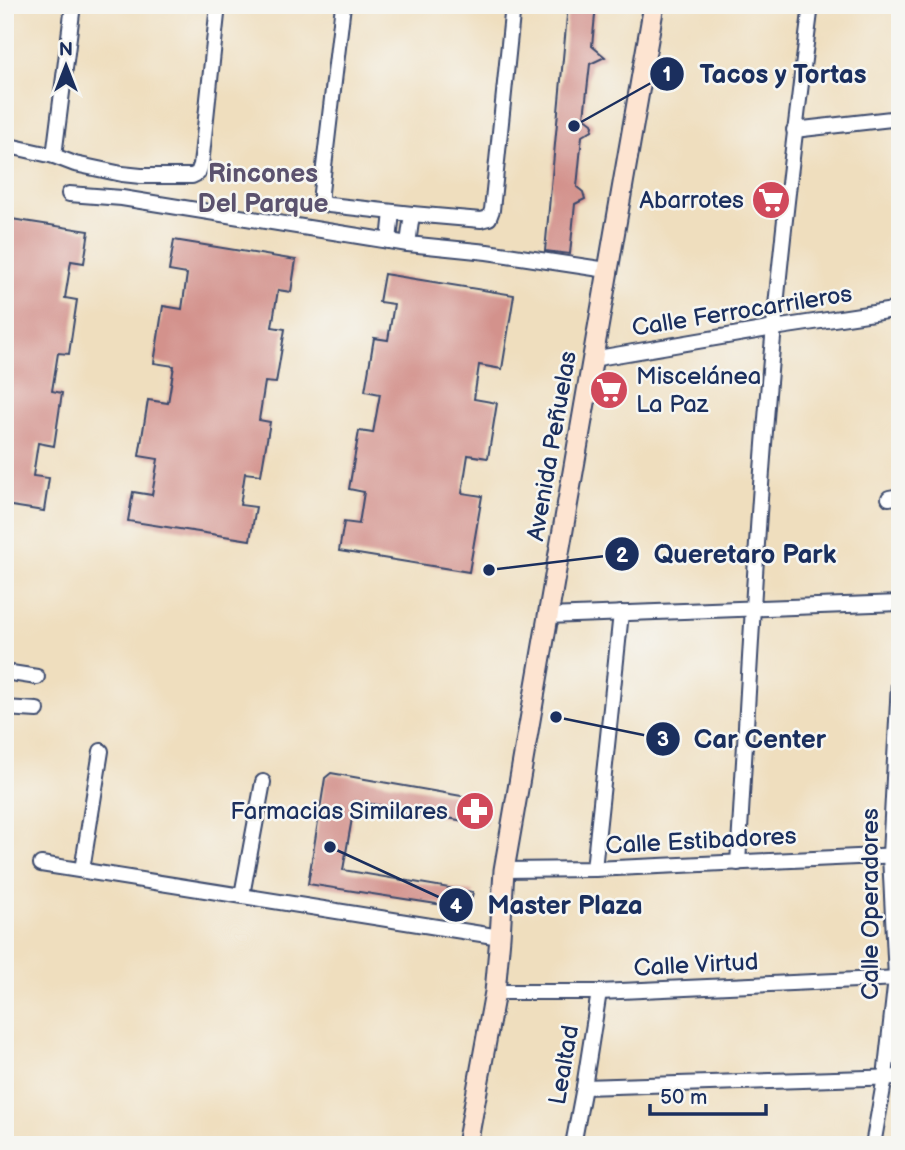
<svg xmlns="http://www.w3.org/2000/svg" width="905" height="1150" font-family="'Balsamiq Sans',sans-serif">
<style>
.building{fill:#d3928c}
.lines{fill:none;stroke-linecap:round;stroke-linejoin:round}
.street-casing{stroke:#3b496c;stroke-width:18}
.secondary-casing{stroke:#3b496c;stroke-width:23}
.street{stroke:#fff;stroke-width:14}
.secondary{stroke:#fde4d1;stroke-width:19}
.labels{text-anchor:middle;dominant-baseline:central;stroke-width:5;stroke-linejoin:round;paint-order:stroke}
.poi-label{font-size:24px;fill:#1b2f5e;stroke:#f6f6f2;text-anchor:end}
.street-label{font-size:24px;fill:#1b2f5e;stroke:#f6f6f2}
.neighbourhood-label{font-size:26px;font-weight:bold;fill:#5b526e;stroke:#f6f6f2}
.leader{fill:none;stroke:#1b2f5e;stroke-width:2.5}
.callout-dot{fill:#1b2f5e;stroke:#f6f6f2;stroke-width:2.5}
.mark-label{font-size:21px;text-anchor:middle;font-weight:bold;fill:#fff}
.callout-label{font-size:26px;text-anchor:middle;font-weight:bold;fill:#1b2f5e;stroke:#f6f6f2;stroke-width:5;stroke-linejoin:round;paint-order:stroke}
</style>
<rect width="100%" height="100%" fill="#f6f6f2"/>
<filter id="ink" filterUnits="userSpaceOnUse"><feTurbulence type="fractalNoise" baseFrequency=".0143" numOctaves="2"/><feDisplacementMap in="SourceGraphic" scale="14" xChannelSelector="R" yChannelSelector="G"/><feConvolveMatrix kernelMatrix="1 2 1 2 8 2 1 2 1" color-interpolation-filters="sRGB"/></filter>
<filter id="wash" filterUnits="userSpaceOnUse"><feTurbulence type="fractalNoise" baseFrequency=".00686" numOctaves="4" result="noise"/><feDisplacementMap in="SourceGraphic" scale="28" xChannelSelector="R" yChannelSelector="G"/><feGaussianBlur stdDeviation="1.57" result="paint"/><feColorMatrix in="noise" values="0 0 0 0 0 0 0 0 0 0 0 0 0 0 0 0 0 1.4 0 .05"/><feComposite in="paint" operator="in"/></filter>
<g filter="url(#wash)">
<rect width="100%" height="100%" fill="#efdebe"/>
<g id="blocks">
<g class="building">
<path d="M568,5H596L592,46L605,57L590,64L584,117L592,123L593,126L592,130L582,136L577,187L583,192L585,199L575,204L570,254L545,251Z"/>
<path d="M5,218L89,231L84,263L71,261L65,298L77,300L69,354L58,353L52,391L62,393L54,446L38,443L33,476L49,478L44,511L5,505Z"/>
<path d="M174,240L296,260L291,292L278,290L272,327L285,329L276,383L265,382L259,420L270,422L261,475L245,473L240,505L256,507L250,540L128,521L133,492L152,495L158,459L139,456L148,400L168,403L174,366L154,363L163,306L182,309L187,274L169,271Z"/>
<path d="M384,274L514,295L502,369L479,365L474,399L497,403L488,458L468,455L462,493L482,496L469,572L339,551L344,522L359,524L364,492L349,489L359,431L373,433L380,394L365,391L374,338L388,340L394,304L379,302Z"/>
<path d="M331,773L490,801L486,825L355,801L343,870L473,892L469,909L308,884L325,778Z"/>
</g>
</g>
</g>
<g filter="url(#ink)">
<use href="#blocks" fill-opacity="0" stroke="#3b496c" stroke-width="2"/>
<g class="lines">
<defs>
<g id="street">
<path d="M343,5L321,192V202L329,205L412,214L481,220L489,218L492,210L513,5"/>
<path d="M794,130L900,118"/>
<path d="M5,145L54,156L75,164L122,174L141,176H192L198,173L201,165L218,5"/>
<path d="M54,156L73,5"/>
<path d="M69,194L122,198L408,244L487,252L607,270"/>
<path d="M389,241L392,212"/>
<path d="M408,244L412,214"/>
<path d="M592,359L774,328L900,309"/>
<path d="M889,498L900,496"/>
<path d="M547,616L900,603"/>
<path d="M5,672L37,677"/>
<path d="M5,708L37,710"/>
<path d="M738,863C749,684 757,505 774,327C784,220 797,112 811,5"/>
<path d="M41,864L500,937"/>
<path d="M594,869L621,613"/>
<path d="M82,870L101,751"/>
<path d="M504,870L594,869L900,855"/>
<path d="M242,895L263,782"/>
<path d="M495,992H599L900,978"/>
<path d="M584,1087L900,1077"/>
<path d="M573,1145L584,1087L599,992"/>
<path d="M873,1145L885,1077L896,978L890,855L900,663"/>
</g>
<path id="secondary" d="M467,1145L495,992L500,937L504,870L654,5"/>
</defs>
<use href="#street" class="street-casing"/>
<use href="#secondary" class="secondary-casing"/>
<use href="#street" class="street"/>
<use href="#secondary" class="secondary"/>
</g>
</g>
<defs>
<symbol id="supermarket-disc" viewBox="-11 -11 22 22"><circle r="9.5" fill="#d1495b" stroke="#f6f6f2"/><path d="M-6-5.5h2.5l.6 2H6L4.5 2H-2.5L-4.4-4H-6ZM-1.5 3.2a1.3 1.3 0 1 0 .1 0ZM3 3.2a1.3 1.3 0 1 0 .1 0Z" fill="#fff"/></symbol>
<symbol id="pharmacy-disc" viewBox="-11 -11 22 22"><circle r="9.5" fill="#d1495b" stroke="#f6f6f2"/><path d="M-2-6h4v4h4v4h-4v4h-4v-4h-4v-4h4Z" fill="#fff"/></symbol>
</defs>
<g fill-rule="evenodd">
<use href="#supermarket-disc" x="749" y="178" width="44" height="44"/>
<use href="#supermarket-disc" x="587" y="368" width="44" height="44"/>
<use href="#pharmacy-disc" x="453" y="789" width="44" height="44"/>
</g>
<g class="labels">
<g class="poi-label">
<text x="744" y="200">Abarrotes</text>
<text x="636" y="376" text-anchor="start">Miscelánea<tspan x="636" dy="28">La Paz</tspan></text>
<text x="448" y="811">Farmacias Similares</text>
</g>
<g class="street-label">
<text transform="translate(742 311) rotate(-9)">Calle Ferrocarrileros</text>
<text transform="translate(552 446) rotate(-80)">Avenida Peñuelas</text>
<text transform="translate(701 841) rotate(-3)">Calle Estibadores</text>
<text transform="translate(870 904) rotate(-90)">Calle Operadores</text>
<text transform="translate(696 965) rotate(-3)">Calle Virtud</text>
<text transform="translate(564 1065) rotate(-80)">Lealtad</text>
</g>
<g class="neighbourhood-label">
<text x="263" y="174">Rincones<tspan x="263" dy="30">Del Parque</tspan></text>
</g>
</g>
<path class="leader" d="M574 126L667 74M489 570L622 554M556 717L663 739M330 847L456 905"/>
<g class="callout-dot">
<circle cx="574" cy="126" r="7"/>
<circle cx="489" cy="570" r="7"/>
<circle cx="556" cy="717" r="7"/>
<circle cx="330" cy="847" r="7"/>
<circle cx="667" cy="74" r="18"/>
<circle cx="622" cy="554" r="18"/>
<circle cx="663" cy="739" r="18"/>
<circle cx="456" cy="905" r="18"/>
</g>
<g class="mark-label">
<text x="667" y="81">1</text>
<text x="622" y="562">2</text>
<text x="663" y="746">3</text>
<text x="456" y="913">4</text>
</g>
<g class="callout-label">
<text x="783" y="83">Tacos y Tortas</text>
<text x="745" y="563">Queretaro Park</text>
<text x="760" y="748">Car Center</text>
<text x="565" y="914">Master Plaza</text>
</g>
<rect width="905" height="1150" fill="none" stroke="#f6f6f2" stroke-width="28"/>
<g transform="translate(66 66)" stroke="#f6f6f2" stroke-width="5" paint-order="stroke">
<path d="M0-5L12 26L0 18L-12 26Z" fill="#1b2f5e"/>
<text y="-10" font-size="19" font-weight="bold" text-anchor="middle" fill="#1b2f5e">N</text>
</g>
<path d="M650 1104v10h116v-10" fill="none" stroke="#1b2f5e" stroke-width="3.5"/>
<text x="660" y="1104" font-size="21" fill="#1b2f5e" stroke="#f6f6f2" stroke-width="5" paint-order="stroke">50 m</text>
</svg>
